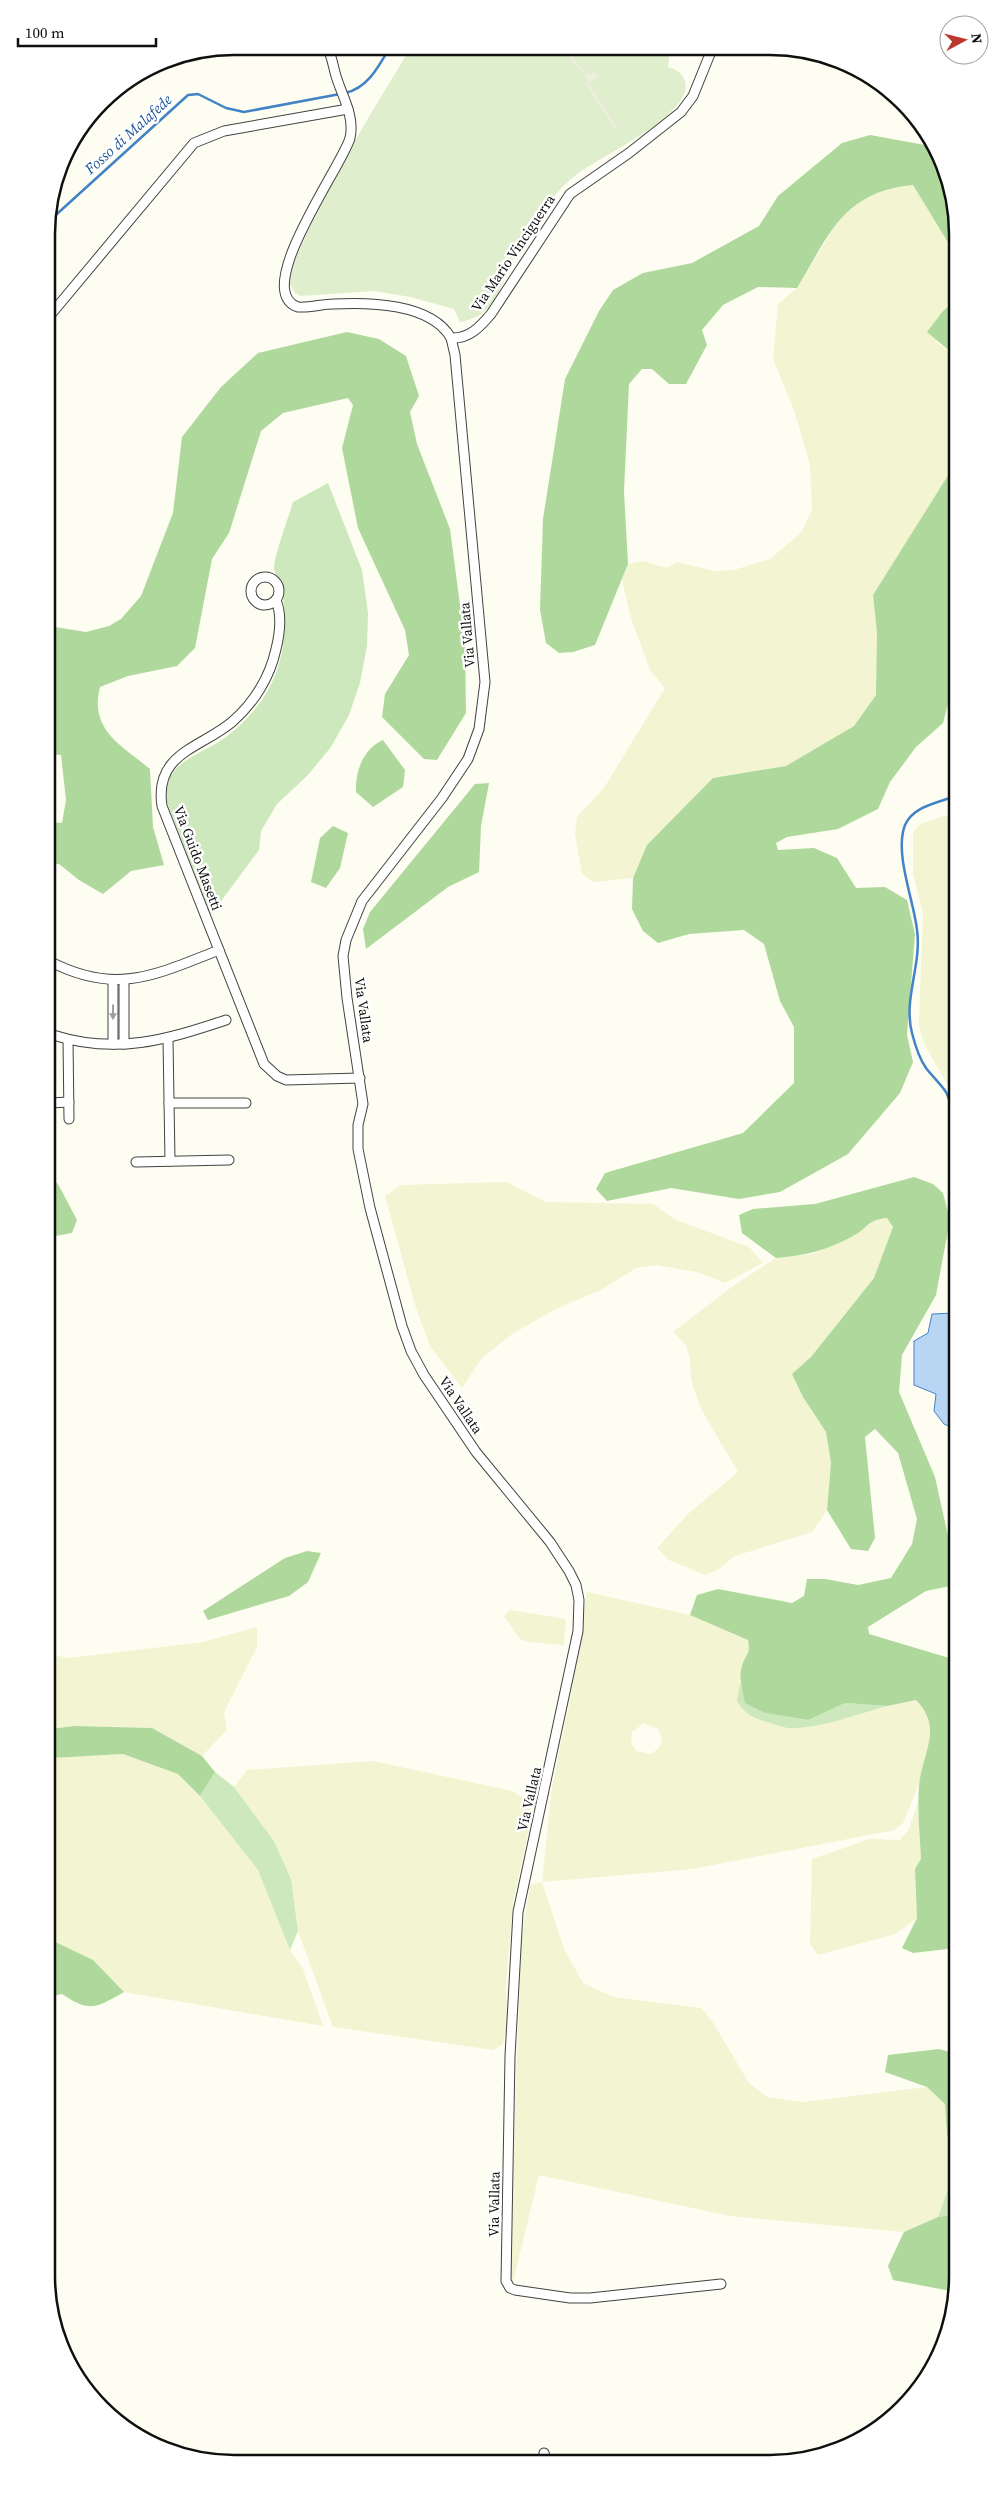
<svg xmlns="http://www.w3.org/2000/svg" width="1004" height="2510" font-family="'Source Serif 4',serif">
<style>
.farmland{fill:#f2f4d2;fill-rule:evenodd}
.green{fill:#cde8bc}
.forest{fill:#afd89c}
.pitch{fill:#dfefcd}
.plaza{fill:#efede0}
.water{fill:#b8d6f4;stroke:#4282c7}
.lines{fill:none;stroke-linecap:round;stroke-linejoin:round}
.stream{stroke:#4282c7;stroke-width:2.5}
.minor-casing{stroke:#424242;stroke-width:11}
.minor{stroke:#fff;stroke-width:9}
.oneway{fill:#9f9f9f}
.labels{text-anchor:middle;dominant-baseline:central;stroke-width:5;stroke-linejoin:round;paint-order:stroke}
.street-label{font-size:14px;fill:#0f0f0f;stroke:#fff}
.water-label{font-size:15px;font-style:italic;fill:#1d559c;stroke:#fff}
.rim{fill:none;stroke:#0f0f0f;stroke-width:2.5}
</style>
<rect width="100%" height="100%" fill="#fefdf1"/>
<g class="farmland">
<path d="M913,185L952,249V303L943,311L936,342L952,353V469L873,595L877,633L876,695L854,726L786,766L713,778L647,845L633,878L593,882L582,874L575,834L577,817L604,788L665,688L650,670L631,618L622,580L628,564L643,561L667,568L677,562L714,571L734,570L770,559L801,533L812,510L810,465L794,410L773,359L778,304L797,288L841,216L858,202L883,189Z"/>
<path d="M953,813L954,1097L923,1041L919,1024L923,913L913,874V833L920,824Z"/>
<path d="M506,1182L546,1202L653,1204L676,1220L749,1247L763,1263L725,1283L697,1272L656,1265L636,1268L601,1290L556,1309L512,1334L481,1359L462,1388L430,1346L416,1308L385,1196L401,1185Z"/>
<path d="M887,1218L893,1228L874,1278L811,1357L792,1374L803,1397L826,1432L831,1463L827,1510L812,1532L735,1556L716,1571L705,1575L669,1560L657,1548L688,1514L738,1472L701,1409L691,1380L690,1359L686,1345L673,1332L733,1286L776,1258L812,1254L855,1235L871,1220Z"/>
<path d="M587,1592L690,1615L748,1640L750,1652L742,1667L740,1683L821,1725L844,1717L916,1700L928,1713L931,1739L919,1784L903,1823L895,1830L692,1869L542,1882L564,1949L583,1983L613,1997L701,2008L712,2021L749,2083L767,2097L803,2102L927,2087L945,2104L947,2135L956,2167L938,2217L904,2232L730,2216L539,2175L513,2282L509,2279L521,1942L530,1885L542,1882L552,1788L571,1694ZM644,1723L658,1729L662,1739L659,1748L651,1754L636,1751L631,1742L632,1732Z"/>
<path d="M510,1610L566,1619L564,1645L528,1642L520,1639L504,1616Z"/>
<path d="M257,1627V1647L224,1712L227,1730L202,1756L152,1728L74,1726L51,1729V1655L70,1658L203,1642Z"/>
<path d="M123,1754L178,1774L200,1796L258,1870L290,1950L303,1969L323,2026L124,1992L93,1960L51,1940V1758Z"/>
<path d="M373,1761L512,1791L528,1801L532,1814L513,1902L506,1986L507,2025L503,2044L493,2050L333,2027L298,1931L291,1879L274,1841L234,1787L247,1770Z"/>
<path d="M918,1802L921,1859L915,1869L917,1918L895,1934L818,1955L810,1944L812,1859L870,1839L900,1840L909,1829Z"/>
</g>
<g class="green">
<path d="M328,483L362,570L368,613L367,646L360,683L349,715L331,747L307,776L277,804L261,831L259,850L210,916L167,802C162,760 201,756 226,737C241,726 257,709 267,692C285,661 288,625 282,589C281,582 274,575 274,568C275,553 288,519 293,502Z"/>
<path d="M740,1683L746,1703L765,1713L807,1720L845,1703L888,1706C859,1713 822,1728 794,1728C785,1729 776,1724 767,1722C753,1718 745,1714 737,1701Z"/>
<path d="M215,1772L234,1787L274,1841L291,1879L298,1931L290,1950L258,1870L200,1796Z"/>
<path d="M956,2167L957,2214L938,2217Z"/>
</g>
<g class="forest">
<path d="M870,135L936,147L951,186L952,249L913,185C842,192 830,234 797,288L758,287L723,305L702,330L707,345L686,384H669L652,369H642L629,384L624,491L628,564L595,645L573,652L559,653L546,643L540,610L543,519L565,379L599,311L613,290L643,273L692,263L759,226L778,196L842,143Z"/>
<path d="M952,303V353L927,332L943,311Z"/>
<path d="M347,332L379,339L406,356L419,396L410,412L417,444L450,529L465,643L466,713L437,760L424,759L382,717L385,694L409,655L405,630L358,528L342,448L353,405L348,398L283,413L261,431L229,533L212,559L195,648L177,666L128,676L100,687C89,730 121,745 150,769L153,827L164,865L131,871L103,894L79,880L59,864L48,863V822L62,823L66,800L61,755L48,754V623L55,627L86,632L109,626L121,619L141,596L173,513L182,437L221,387L258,353Z"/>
<path d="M952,469L953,685L943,723L916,747L890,782L878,809L838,829L787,837L776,843L778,850L814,848L837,858L856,888L885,887L907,900L915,934L907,1035L913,1062L900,1093L848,1154L780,1192L739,1199L671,1188L607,1201L596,1189L605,1173L743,1133L794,1083V1027L780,1001L764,944L744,930L689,934L658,943L643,931L632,909L633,878L647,845L713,778L786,766L854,726L876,695L877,633L873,595Z"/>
<path d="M383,740L405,770L403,787L373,807L356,792C355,771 363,749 383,740Z"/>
<path d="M489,783L481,826L479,872L448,887L366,949L363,929L370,912L475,784Z"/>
<path d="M333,826L348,833L340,868L326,888L311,882L320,838Z"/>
<path d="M49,1175L58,1184L77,1220L72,1233L50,1237Z"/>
<path d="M914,1177L933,1184L943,1193L950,1220L936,1295L902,1355L899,1392L935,1477L950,1545L955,1548V1585L926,1591L868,1627L869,1634L956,1660V1948L913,1953L902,1948L917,1918L915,1869L921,1859C920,1835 917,1810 919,1786C922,1753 944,1728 916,1700L888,1706L845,1703L808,1720L765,1713L745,1703C743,1691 738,1678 742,1666C746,1653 751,1655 748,1640L690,1615L697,1595L718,1589L792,1603L804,1596L807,1579H825L858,1585L891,1578L912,1544L917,1519L898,1453L875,1429L865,1437L875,1538L868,1551L851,1549L827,1510L831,1463L826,1432L803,1397L792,1374L811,1357L874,1278L893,1227L887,1218C864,1221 870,1227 853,1236C825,1251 807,1255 776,1258L742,1233L739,1215L753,1209L815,1204Z"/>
<path d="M307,1551L321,1553L308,1582L289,1596L208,1620L203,1611L285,1558Z"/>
<path d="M74,1726L152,1728L202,1756L215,1772L200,1796L178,1774L123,1754L51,1758V1729Z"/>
<path d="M51,1940L93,1960L124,1992C96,2008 90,2013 62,1994L52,1996Z"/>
<path d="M939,2049L957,2054V2168L947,2135L945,2104L927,2087L885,2072L888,2055Z"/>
<path d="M957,2214L956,2292L893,2280L888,2266L904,2232L938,2217Z"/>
</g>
<path class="pitch" d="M411,47L696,49L687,53L670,52L668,67C676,69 682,73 685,81C695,114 599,157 577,174C551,194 530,227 515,256C507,271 502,289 492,303C484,314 473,320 460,322L454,309L410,297L374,291L301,296L295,293L289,283C290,267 301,248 307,233C336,168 374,109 411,47Z"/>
<path class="plaza" d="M569,52L575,61L589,75L595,71L598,76L588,83L618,129L616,131L586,84L588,82L585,73L572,61L567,53Z"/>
<path class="water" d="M955,1313V1429L944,1424L934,1411L936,1394L914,1385V1341L928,1333L932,1314Z"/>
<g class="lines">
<g class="stream">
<path d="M345,93C368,88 379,66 390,47"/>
<path d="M47,223L188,95L198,94L226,108L244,112L340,94"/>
<path d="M953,797C936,803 913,807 905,825C894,853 914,901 917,930C922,964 903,999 912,1033C915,1045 919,1058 926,1068C932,1076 940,1083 946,1092C949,1098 951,1106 954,1113"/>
</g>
<defs>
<g id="minor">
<path d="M327,47C332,56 333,66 336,76C342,96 355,116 350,138C343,165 250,291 298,307C310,308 322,304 333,304C368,302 431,303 451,338C469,339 480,327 491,314L570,194L629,153L681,112L693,96L712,49"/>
<path d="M47,319L194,143L224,131L348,109"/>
<path d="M451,338L455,355L485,682L479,729L468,759L442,798L362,901L346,940L343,956L347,998L363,1104L358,1125V1149L370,1208L402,1326L411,1351L424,1375L476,1452L550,1542L569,1571L576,1585L579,1600L578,1631L518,1912L510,2056L506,2281L510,2288L515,2290L570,2298H590L721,2284"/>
<circle cx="265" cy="591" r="14"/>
<path d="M276,600C282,615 280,633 276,649C270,677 254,703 232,722C201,748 154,753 162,806L264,1064L277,1076L286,1080L360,1078"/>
<path d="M49,961C116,996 155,975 219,950"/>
<path d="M113,980V1044"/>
<path d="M124,981V1044"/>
<path d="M53,1035C116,1055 166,1040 226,1020"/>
<path d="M168,1039L170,1161"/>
<path d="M68,1040L69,1119"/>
<path d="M49,1103L69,1102"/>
<path d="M169,1103H246"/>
<path d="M136,1162L229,1160"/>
<path d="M544,2453L546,2459"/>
</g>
</defs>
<use href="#minor" class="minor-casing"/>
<use href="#minor" class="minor"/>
</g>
<defs><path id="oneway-solid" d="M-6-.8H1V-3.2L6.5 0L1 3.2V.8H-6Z" transform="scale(1.25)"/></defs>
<use class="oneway" href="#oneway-solid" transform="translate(113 1012) rotate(90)"/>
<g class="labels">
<g class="street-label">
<text transform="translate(513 253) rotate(-56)">Via Mario Vinciguerra</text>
<text transform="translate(467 635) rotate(-95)">Via Vallata</text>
<text transform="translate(198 858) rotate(69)">Via Guido Masetti</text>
<text transform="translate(364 1010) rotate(82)">Via Vallata</text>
<text transform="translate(461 1405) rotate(56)">Via Vallata</text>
<text transform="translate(529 1799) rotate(-77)">Via Vallata</text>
<text transform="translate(494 2204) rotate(-89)">Via Vallata</text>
</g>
<g class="water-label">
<text transform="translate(128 134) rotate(-42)">Fosso di Malafede</text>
</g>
</g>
<path d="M0 0H1004V2510H0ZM234 55H770A179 179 0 0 1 949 234V2276A179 179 0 0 1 770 2455H234A179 179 0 0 1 55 2276V234A179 179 0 0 1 234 55Z" fill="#fff" fill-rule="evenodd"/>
<path class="rim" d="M234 55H770A179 179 0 0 1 949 234V2276A179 179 0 0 1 770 2455H234A179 179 0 0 1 55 2276V234A179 179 0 0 1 234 55Z"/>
<g transform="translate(964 40) rotate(83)"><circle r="24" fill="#ffffff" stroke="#9f9f9f"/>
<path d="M0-4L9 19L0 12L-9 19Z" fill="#b9372c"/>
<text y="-8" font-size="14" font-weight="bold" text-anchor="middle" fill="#0f0f0f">N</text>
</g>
<path d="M18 38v8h138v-8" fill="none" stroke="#0f0f0f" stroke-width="2.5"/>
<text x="25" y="38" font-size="15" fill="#0f0f0f" stroke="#ffffff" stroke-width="4" paint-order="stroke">100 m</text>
</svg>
